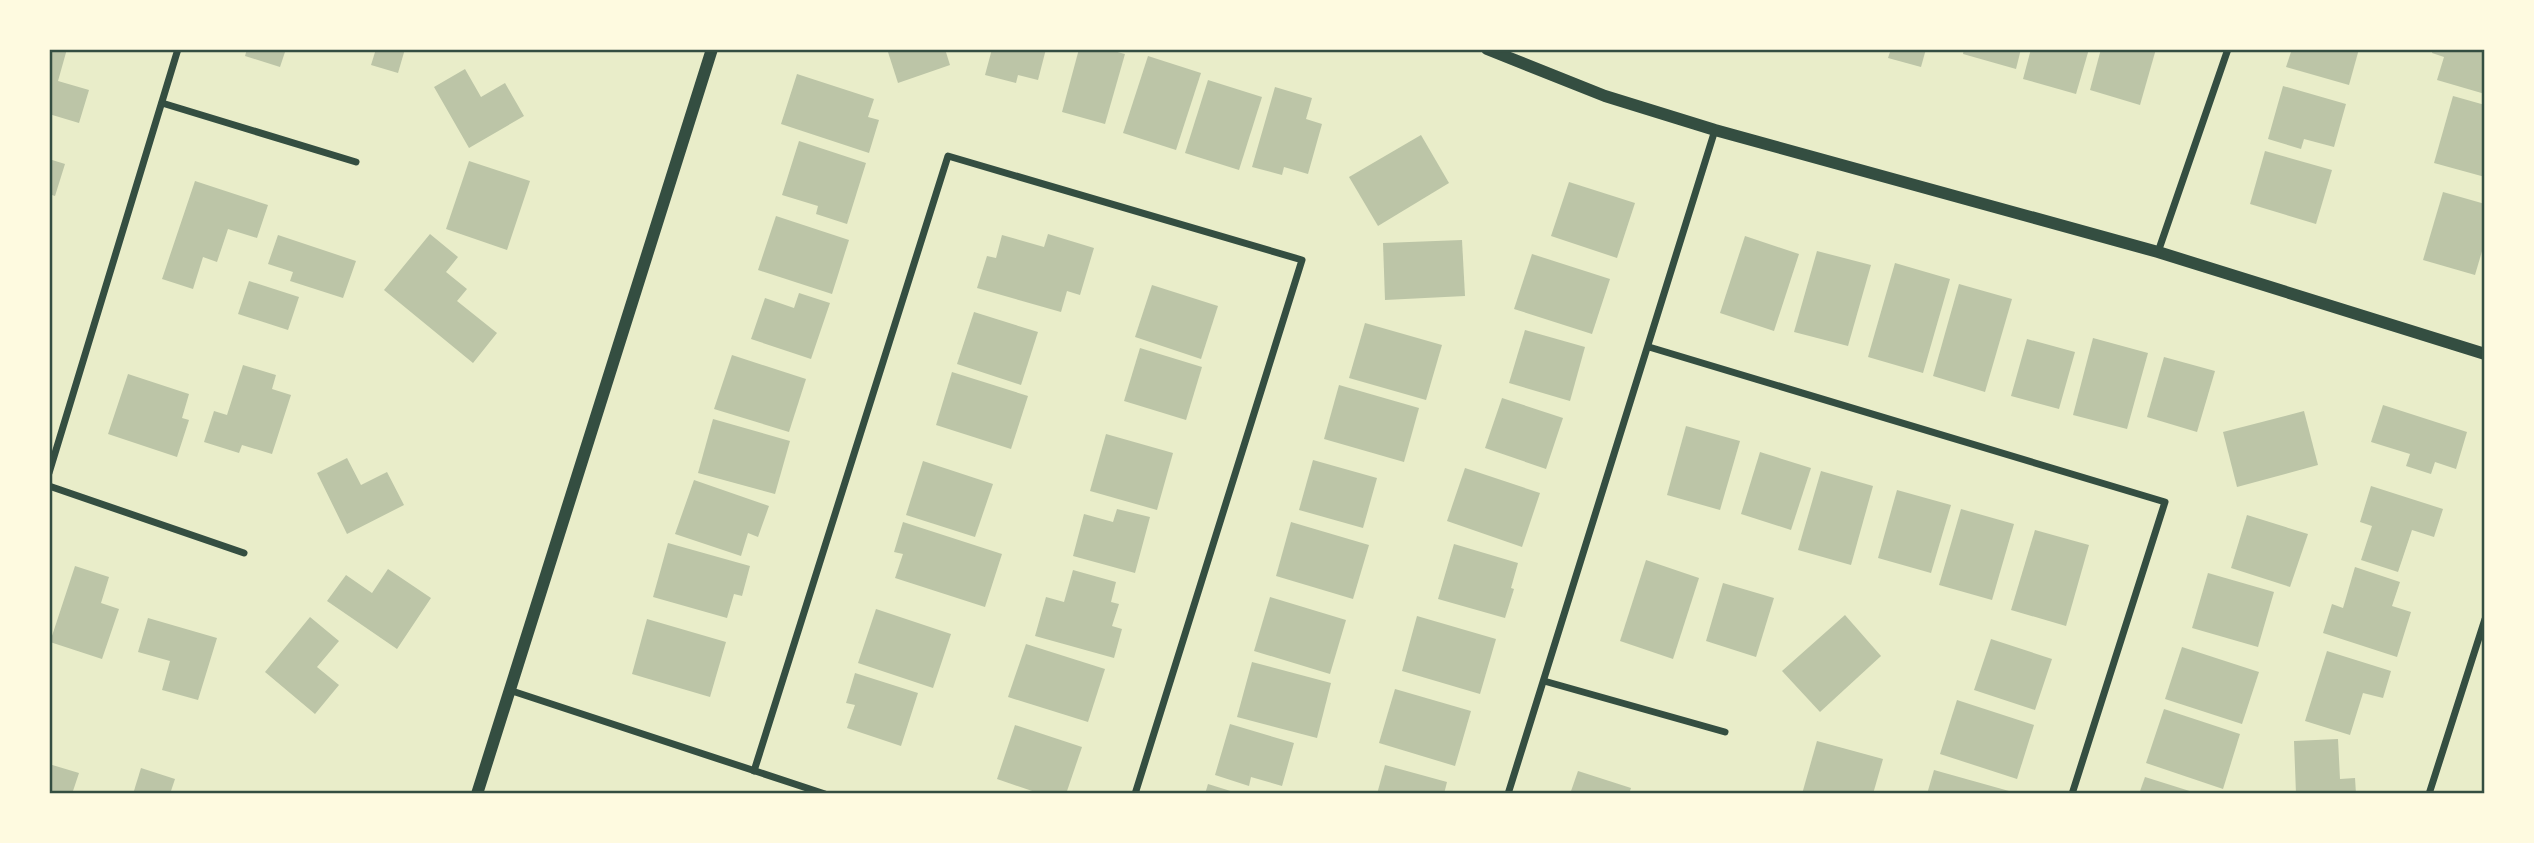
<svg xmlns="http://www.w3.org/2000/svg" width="2534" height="843" font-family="Mulish,sans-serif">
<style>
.building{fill:#bcc5a7}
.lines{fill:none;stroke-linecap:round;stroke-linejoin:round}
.minor{stroke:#344e41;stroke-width:7}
.tertiary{stroke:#344e41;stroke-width:12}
.neatline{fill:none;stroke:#344e41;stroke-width:2.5}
</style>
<rect width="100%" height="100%" fill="#e9edc9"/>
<g class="building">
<path d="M49,49H67L58,81L89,90L79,123L49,114Z"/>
<path d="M247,49H286L280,67L245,56Z"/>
<path d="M376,49H405L398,73L371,65Z"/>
<path d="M887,49H945L950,65L898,83Z"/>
<path d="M992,49H1046L1038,80L1018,75L1016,83L985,75Z"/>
<path d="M1079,49H1106L1125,54L1105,124L1062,112Z"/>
<path d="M1891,49H1926L1921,67L1888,58Z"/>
<path d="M1964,49H2021L2016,69L1963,54Z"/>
<path d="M2031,49H2089L2076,94L2023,79Z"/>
<path d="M2101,49H2156L2140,105L2090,90Z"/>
<path d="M2292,49H2359L2349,85L2286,67Z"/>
<path d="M2433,49H2485V94L2437,80L2444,57L2432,53Z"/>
<path d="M1148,56L1201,73L1176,150L1123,133Z"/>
<path d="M465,69L481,97L505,83L524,116L469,148L434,87Z"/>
<path d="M797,74L874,99L868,117L879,120L869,153L781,124Z"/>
<path d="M1208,80L1262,97L1239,170L1185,153Z"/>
<path d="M2283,86L2346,104L2334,147L2304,139L2301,149L2268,139Z"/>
<path d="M1275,87L1312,98L1306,119L1322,124L1308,174L1284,167L1282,175L1252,167Z"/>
<path d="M2453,96L2485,105V177L2434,163Z"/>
<path d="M1421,135L1449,183L1378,226L1349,177Z"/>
<path d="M799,141L866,163L847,224L816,214L818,206L782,195Z"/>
<path d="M2265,151L2332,170L2316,224L2250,204Z"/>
<path d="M49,159L65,164L55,196L49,194Z"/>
<path d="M469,161L530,181L507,250L446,229Z"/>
<path d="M195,181L268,205L257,238L228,229L217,262L203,257L193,289L162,279Z"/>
<path d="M1569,182L1635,203L1617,258L1551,236Z"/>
<path d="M2443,192L2485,204V241L2475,275L2423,260Z"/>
<path d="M776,216L849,240L832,294L758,270Z"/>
<path d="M430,234L458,257L446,272L467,289L457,301L497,333L473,363L384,290Z"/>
<path d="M1048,234L1094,248L1080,295L1067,291L1061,312L977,288L987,256L996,258L1002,235L1044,247Z"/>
<path d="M278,235L356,261L343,298L290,281L293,272L268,264Z"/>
<path d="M1745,236L1799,254L1774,331L1720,313Z"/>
<path d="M1462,240L1465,296L1385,300L1383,243Z"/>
<path d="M1817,251L1871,265L1848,346L1794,332Z"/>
<path d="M1532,254L1610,279L1592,334L1514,309Z"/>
<path d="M1895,263L1950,279L1923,373L1868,357Z"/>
<path d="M249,281L299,297L288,330L238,314Z"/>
<path d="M1959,284L2012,299L1985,392L1933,376Z"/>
<path d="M1152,285L1218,306L1201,359L1135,337Z"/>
<path d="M799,293L830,303L811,359L751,339L765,298L794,308Z"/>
<path d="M974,312L1038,332L1021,385L957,364Z"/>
<path d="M1365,323L1442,345L1426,400L1349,378Z"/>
<path d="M1525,330L1585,347L1570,401L1509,383Z"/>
<path d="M2093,338L2148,353L2127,429L2073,415Z"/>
<path d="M2027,339L2075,352L2059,409L2011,396Z"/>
<path d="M1140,348L1202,367L1186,420L1124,401Z"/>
<path d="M732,355L806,379L789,432L714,409Z"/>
<path d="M2164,357L2215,371L2197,432L2147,417Z"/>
<path d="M243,365L276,375L272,389L291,395L272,454L242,445L239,453L204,442L214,411L227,415Z"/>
<path d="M952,372L1028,396L1011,449L936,425Z"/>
<path d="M128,374L189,394L182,418L189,420L177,457L108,434Z"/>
<path d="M1339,385L1419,408L1404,462L1324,439Z"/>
<path d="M1502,398L1563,418L1546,469L1485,448Z"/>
<path d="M2383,405L2467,432L2456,469L2435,462L2431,474L2406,466L2410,454L2371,442Z"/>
<path d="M2304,411L2318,465L2237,487L2223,432Z"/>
<path d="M713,419L790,441L775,494L698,473Z"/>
<path d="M1686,426L1740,441L1720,510L1667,495Z"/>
<path d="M1106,434L1173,453L1157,510L1090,491Z"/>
<path d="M1760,452L1811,468L1791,530L1741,514Z"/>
<path d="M347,458L361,485L387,472L404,505L347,534L317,473Z"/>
<path d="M1313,460L1377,478L1363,528L1299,510Z"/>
<path d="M923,461L993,484L975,537L906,515Z"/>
<path d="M1465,468L1540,493L1522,547L1447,521Z"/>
<path d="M1821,471L1873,486L1851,565L1798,550Z"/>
<path d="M694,480L769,506L758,537L748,533L741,556L675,534Z"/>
<path d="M2371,486L2443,509L2434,537L2412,530L2398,572L2361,560L2372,526L2360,522Z"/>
<path d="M1897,490L1951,505L1931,573L1878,558Z"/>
<path d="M1117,509L1150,517L1135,573L1073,556L1084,514L1113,522Z"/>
<path d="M1961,509L2014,524L1992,600L1939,585Z"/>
<path d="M2247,515L2308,534L2290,587L2231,568Z"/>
<path d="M903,522L1002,554L985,607L895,578L903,554L894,552Z"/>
<path d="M1291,522L1369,545L1353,599L1276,576Z"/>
<path d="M2035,530L2089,545L2066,626L2011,610Z"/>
<path d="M668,543L750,566L742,596L734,594L727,618L653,597Z"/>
<path d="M1454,544L1518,563L1511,588L1514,589L1505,618L1438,599Z"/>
<path d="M1646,560L1699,578L1673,659L1620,641Z"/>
<path d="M75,566L109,577L101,603L119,609L102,659L50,642Z"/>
<path d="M2355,567L2400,582L2392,606L2411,612L2397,657L2323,633L2332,604L2343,608Z"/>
<path d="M388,569L431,598L397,649L327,601L346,575L372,593Z"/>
<path d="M1073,570L1116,582L1111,602L1119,604L1112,626L1122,629L1114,658L1035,636L1046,597L1064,602Z"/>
<path d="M2208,573L2274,592L2258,647L2192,628Z"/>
<path d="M1723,583L1774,598L1756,657L1706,641Z"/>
<path d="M1270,597L1346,620L1330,674L1254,651Z"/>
<path d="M876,609L951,634L933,688L858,663Z"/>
<path d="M1845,615L1881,656L1820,712L1782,671Z"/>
<path d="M1417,616L1496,639L1480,694L1402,671Z"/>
<path d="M310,617L339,641L317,667L339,685L315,714L265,672Z"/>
<path d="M148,618L217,638L198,700L162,690L170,661L138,652Z"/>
<path d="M647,619L726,642L710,697L632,674Z"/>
<path d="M1991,639L2052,659L2035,710L1974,690Z"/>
<path d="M1026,644L1105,669L1088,722L1008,697Z"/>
<path d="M2182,647L2259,672L2242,724L2165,699Z"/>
<path d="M2327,651L2391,671L2383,698L2363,693L2350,735L2305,721Z"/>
<path d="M1252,662L1331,683L1317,738L1237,717Z"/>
<path d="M855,673L918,693L901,746L847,728L855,705L846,703Z"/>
<path d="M1395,689L1471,711L1455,766L1379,743Z"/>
<path d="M1957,700L2034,725L2017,779L1940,754Z"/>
<path d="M2164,709L2240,734L2223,789L2146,763Z"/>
<path d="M1230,724L1294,743L1282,786L1251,777L1249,786L1215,775Z"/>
<path d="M1015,725L1082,747L1066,794H1041L997,779Z"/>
<path d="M2338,739L2340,779L2355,778L2356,794H2296L2294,741Z"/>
<path d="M1817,741L1883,759L1873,794H1802Z"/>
<path d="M49,764L79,773L72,794H49Z"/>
<path d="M1385,765L1447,782L1444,794H1377Z"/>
<path d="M141,768L175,779L170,794H133Z"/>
<path d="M1934,770L2009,791V794H1927Z"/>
<path d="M1578,771L1631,788L1629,794H1570Z"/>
<path d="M2145,777L2196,793L2195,794H2139Z"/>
<path d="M1208,784L1237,793V794H1205Z"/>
</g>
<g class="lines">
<g class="minor">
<path d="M162,103L356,162"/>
<path d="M2158,252L2228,49"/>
<path d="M1649,347L2165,502L2072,794"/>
<path d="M49,473L178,49"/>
<path d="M49,486L244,553"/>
<path d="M1544,681L1725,732"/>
<path d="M509,690L825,794"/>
<path d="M754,771L948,156L1302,260L1135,794"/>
<path d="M1508,794L1715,130"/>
<path d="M2429,794L2485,619"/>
</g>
<g class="tertiary">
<path d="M1487,49L1605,96L1715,130L2158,252L2485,354"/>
<path d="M477,794L712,49"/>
</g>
</g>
<rect width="2534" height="843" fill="none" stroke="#fefae0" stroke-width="102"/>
<rect x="51" y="51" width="2432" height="741" class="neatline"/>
</svg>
